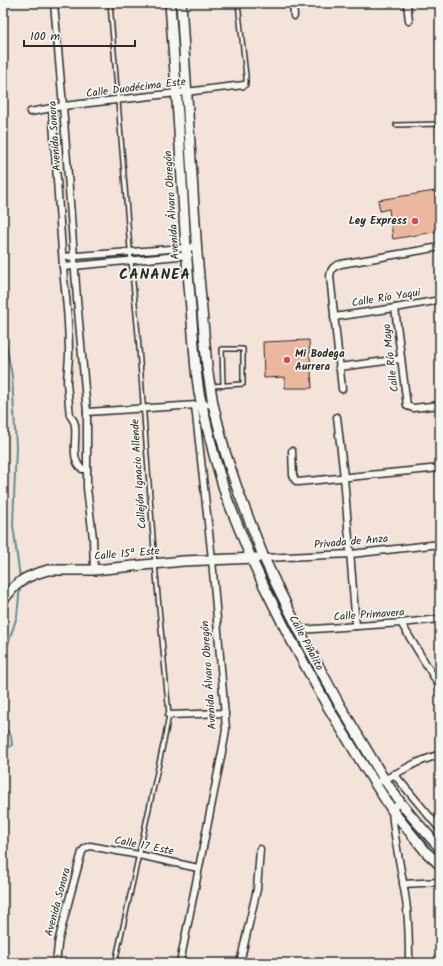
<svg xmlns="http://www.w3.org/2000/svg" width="443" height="966" font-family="Kalam,sans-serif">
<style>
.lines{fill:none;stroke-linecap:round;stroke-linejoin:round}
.stream{stroke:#5e8d95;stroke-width:2}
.building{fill:#ecb79f;stroke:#2b2b2b}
.lane-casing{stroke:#2b2b2b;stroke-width:6}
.street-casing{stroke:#2b2b2b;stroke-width:9}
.secondary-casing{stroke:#2b2b2b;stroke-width:12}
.lane{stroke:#f6f6f2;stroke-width:3}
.street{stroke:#f6f6f2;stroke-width:6}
.secondary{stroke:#f6f6f2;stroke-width:9}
.poi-dot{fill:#d1495b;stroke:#f6f6f2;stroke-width:1.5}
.labels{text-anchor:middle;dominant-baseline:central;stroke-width:3.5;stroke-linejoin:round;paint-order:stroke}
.street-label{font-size:11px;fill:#2b2b2b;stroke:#f6f6f2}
.poi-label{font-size:11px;font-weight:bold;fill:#2b2b2b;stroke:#f6f6f2;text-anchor:end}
.district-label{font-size:15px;font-weight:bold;letter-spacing:1px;fill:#2b2b2b;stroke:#f6f6f2}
</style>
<rect width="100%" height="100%" fill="#f3e3d9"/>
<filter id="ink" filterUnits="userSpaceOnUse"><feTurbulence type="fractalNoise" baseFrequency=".025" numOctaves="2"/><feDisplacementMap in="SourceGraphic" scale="8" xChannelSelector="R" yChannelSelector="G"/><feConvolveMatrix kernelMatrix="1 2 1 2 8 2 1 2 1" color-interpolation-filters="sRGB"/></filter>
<g filter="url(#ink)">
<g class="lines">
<g class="stream">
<path d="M3,328L12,376L16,447L13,525L20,578"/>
<path d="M3,660L17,616L20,586"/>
<path d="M3,725L11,736L12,745L3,752"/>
</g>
</g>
<g class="building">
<path d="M435,191V197H439L440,202V231L393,239L389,209L380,211L378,200Z"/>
<path d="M309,340L312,388H285V377L264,378L263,342Z"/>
</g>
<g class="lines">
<defs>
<g id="lane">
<path d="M110,3L131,261L138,335L155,564L169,715L165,736L115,963"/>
<path d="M238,3L246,76V83L244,85"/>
<path d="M396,125L440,124"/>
<path d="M212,386L243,384V349H222L223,386"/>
</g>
<g id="street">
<path d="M54,3L63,106L77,299L87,412V488L93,538L94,570"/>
<path d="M293,3L294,16"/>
<path d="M337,3V4"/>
<path d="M407,3L409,21"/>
<path d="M52,108L64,280C67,304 69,328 69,353C69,363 67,374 67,384C68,390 69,409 70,415C72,419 75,421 75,426C77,440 70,459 82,469H87"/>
<path d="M30,112L63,106L177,93L244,85"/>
<path d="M63,257L197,247"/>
<path d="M63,267L189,255"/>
<path d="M395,308L406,398L407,406L413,408L440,405"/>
<path d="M334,317L395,308L440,300"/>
<path d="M339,367L401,359"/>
<path d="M342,389L330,276C331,268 334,266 341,264L440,247"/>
<path d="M87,412L213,404"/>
<path d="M337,417L344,477L356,626"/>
<path d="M292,451L293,475L295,480L298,482L440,468"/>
<path d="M264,558L351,554L440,544"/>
<path d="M401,623L440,687"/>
<path d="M299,630L401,623L440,619"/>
<path d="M169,715L225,713"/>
<path d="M394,774L440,829"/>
<path d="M382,781L416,763L440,754"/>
<path d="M400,802L392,810C394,841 402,871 406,901C409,922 409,942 409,963"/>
<path d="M403,884L440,882"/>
<path d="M55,963C58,956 57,947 59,939C66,910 74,881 82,852L85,848L90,846L139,855L198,868"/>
<path d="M180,963L224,742L226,729L212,559L195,406"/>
<path d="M240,963L257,889L260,849"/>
</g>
<g id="secondary">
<path d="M170,3L179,130L186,248L196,370L199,393L214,455L226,496L251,558L264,586L288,634L328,707L360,760L392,810L426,852L440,865"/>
<path d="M181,3L197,254L207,367L213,404L225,452L238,491L264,558L277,586L299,630L338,702L384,779L400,802L413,818L440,848"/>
<path d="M3,600L14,587L24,579L35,574L48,570H94L183,561L257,558"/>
</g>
</defs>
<use href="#lane" class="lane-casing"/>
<use href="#street" class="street-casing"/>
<use href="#secondary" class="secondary-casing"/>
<use href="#lane" class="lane"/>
<use href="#street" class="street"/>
<use href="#secondary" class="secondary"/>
</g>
</g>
<g class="poi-dot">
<circle cx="415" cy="221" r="4"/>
<circle cx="287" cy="360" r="4"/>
</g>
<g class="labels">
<g class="street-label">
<text transform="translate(136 88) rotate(-7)">Calle Duodécima Este</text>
<text transform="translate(55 136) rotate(-94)">Avenida Sonora</text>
<text transform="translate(172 205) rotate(-94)">Avenida Álvaro Obregón</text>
<text transform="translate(386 298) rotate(-9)">Calle Río Yaqui</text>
<text transform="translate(391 358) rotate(-97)">Calle Río Mayo</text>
<text transform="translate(139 474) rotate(-94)">Callejón Ignacio Allende</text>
<text transform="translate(351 542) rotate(-5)">Privada de Anza</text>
<text transform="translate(127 554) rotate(-5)">Calle 15ª Este</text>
<text transform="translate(369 615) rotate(-4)">Calle Primavera</text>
<text transform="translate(306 643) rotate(62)">Calle Piñalito</text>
<text transform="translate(209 675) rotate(-94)">Avenida Álvaro Obregón</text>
<text transform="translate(144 846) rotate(11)">Calle 17 Este</text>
<text transform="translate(58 902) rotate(-75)">Avenida Sonora</text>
</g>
<g class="poi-label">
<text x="407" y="221">Ley Express</text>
<text x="295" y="354" text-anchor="start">Mi Bodega<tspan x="295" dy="13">Aurrera</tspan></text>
</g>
<g class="district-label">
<text x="155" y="275">CANANEA</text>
</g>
</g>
<rect width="443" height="966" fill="none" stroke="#f6f6f2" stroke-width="16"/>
<rect x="8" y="8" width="427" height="950" fill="none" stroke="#2b2b2b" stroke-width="1.5" filter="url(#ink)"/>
<path d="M24 40v6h111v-6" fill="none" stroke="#2b2b2b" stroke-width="2"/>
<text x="30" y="40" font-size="12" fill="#2b2b2b" stroke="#f6f6f2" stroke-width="3" paint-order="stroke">100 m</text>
</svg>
